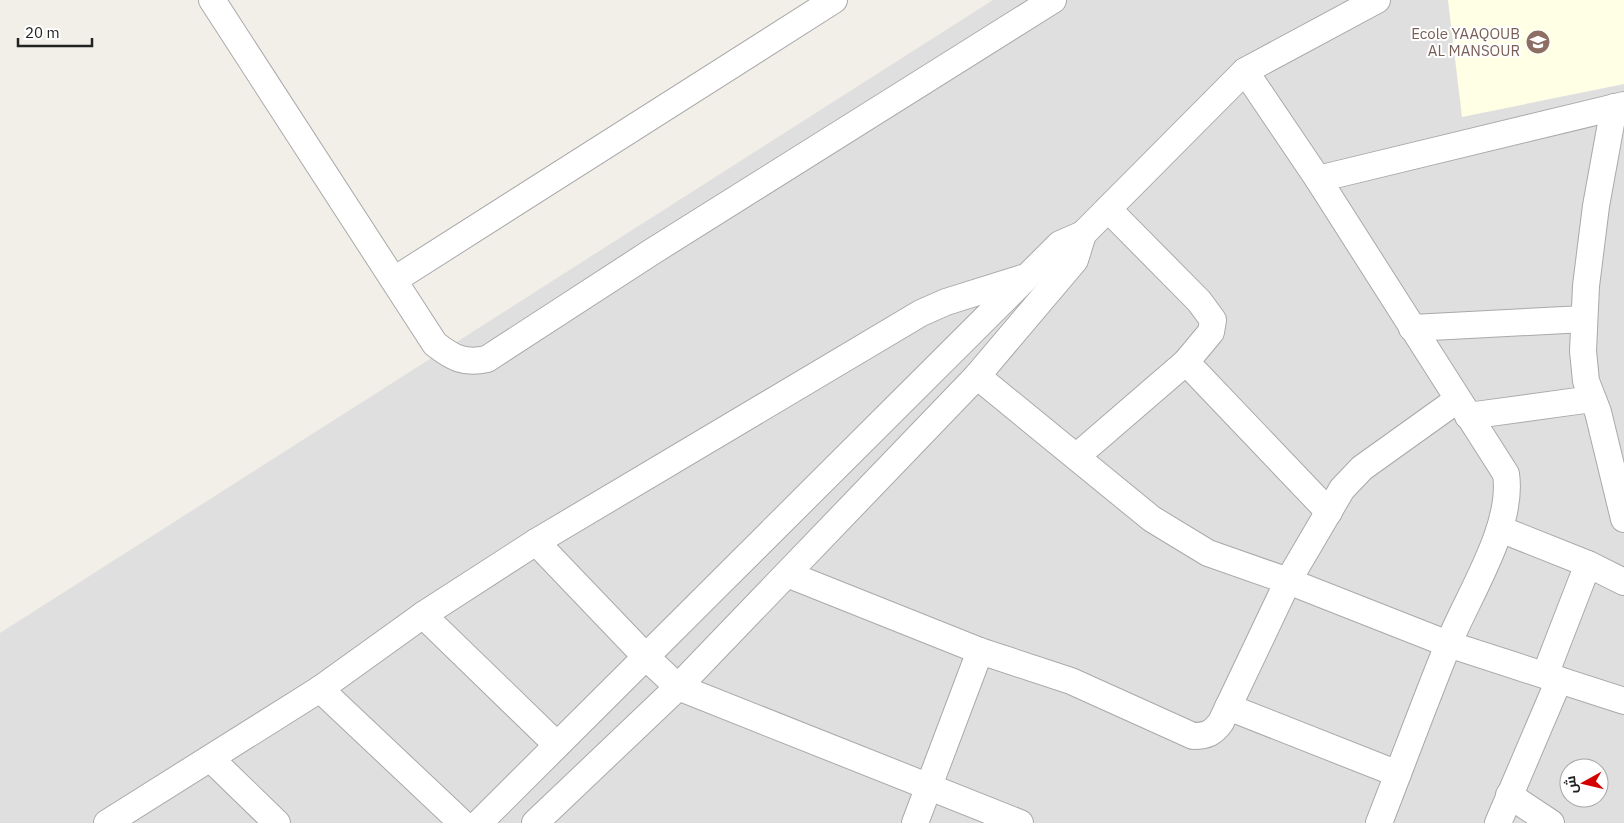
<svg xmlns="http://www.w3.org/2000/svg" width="1624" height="823" font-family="'IBM Plex Sans',Cairo,sans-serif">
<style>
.residential{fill:#e0dfdf;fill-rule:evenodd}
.education{fill:#ffffe5}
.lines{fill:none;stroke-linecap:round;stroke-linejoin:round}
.minor-casing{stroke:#a9a9a9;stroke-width:28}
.minor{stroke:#fff;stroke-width:26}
.labels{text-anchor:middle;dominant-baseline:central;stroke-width:4;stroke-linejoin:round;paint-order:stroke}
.education-label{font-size:15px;fill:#785e54;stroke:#fff;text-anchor:end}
</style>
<rect width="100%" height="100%" fill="#f2efe9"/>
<path class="residential" d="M993,0H1624V823H0V633ZM1569,768H1599V798H1569Z"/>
<path class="education" d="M1448,0H1624V84L1462,117Z"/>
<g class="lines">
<defs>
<g id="minor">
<path d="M212,0L435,344C453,358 464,364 487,359L650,253L1053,0"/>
<path d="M1245,71L1318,179L1506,474C1514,527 1468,595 1448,645C1424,704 1402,764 1379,823"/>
<path d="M1614,107L1596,206L1586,286L1583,351L1586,381L1598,412L1624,519"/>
<path d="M1318,179L1624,105"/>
<path d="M1108,209L1199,301L1213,320L1211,332L1186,362"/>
<path d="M394,280L834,0"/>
<path d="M1412,328L1584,319"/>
<path d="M977,376L1152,519L1208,553L1288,581L1448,644L1624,701"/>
<path d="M1468,416L1592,399"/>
<path d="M1077,456L1186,362L1329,512"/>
<path d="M1500,529L1588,564L1624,582"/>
<path d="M536,542L647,658L678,687L1020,823"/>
<path d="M787,574L980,651L1071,681L1193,736C1207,736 1213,733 1221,722L1288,581L1342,489L1362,468L1457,400"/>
<path d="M423,615L557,745"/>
<path d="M1545,675L1588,564"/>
<path d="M320,689L462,823"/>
<path d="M1228,707L1398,774"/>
<path d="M211,759L277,823"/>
<path d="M1509,795L1551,823"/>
<path d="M107,823L320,689L423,615L536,542L921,313L946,302L1022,278"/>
<path d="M479,823L1060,244L1083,234L1245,71L1377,0"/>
<path d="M535,823L678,687L977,376L1075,260L1083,234"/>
<path d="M915,823L980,651"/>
<path d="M1498,823L1559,680"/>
</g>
</defs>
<use href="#minor" class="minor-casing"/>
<use href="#minor" class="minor"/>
</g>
<defs>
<symbol id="school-disc" viewBox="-11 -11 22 22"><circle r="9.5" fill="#8d6e63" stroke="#fff"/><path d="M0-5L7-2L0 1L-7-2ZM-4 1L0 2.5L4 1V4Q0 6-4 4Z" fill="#fff"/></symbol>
</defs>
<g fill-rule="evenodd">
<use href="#school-disc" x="1524" y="28" width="28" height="28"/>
</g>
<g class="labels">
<g class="education-label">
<text x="1520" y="33">Ecole YAAQOUB<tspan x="1520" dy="17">AL MANSOUR</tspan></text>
</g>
</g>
<g transform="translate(1584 783) rotate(262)"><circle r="24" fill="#ffffff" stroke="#a7a7a7"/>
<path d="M0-4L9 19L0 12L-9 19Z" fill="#d40000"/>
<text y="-8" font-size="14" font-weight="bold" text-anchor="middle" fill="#222222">ش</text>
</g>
<path d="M18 38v8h74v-8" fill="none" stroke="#222222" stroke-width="2.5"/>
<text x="25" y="38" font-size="15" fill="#222222" stroke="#ffffff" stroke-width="4" paint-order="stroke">20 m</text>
</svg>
